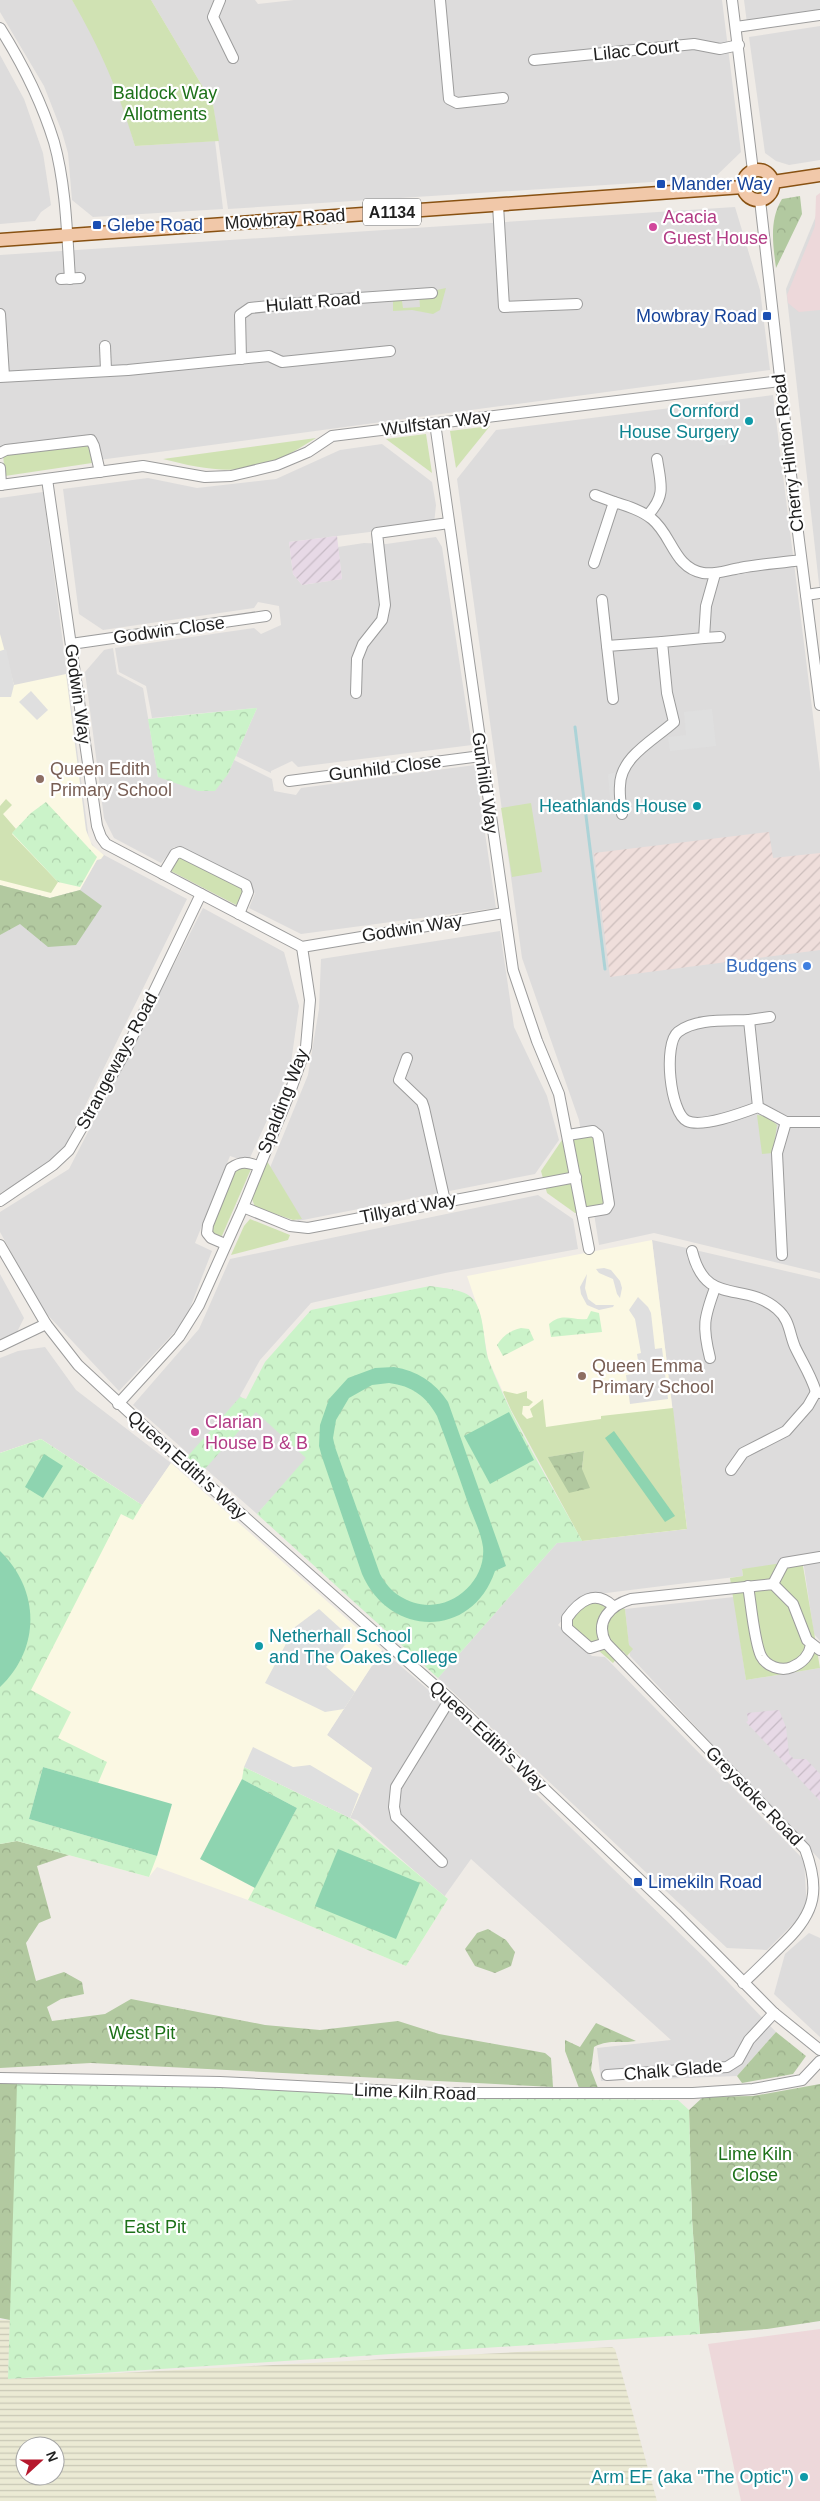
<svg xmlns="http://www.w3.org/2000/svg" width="820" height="2501" font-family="Arial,sans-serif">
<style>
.residential{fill:#dddcdc}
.commercial{fill:#edd8da}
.industrial{fill:url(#industrial-furrows)}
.education{fill:#fbf8e3}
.military{fill:url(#military-furrows)}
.farmland{fill:url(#farmland-rules);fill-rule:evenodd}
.grass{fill:#d0e2b3;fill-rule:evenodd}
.forest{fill:url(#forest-crowns)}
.park{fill:url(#park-crowns)}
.pitch{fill:#8ed4b0;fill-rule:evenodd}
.parking{fill:#dfdfdf}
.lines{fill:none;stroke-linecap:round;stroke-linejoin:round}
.stream{stroke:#acd3d7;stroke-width:3}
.minor-casing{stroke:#9c9c9c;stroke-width:12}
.major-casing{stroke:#885112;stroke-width:15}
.minor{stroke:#fff;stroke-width:10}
.major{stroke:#f1c8a9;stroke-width:12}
.transit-dot{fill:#1a4fb4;stroke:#fff;stroke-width:2}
.hotel-dot{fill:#d1479c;stroke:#fff;stroke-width:2}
.culture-dot{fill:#0f9aa8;stroke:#fff;stroke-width:2}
.education-dot{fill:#8d6e63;stroke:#fff;stroke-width:2}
.shop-dot{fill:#3f7fe0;stroke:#fff;stroke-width:2}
.labels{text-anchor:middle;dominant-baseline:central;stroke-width:4.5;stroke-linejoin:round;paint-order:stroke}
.shield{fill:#fff;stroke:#626262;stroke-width:1}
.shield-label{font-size:16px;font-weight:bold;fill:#1f1f1f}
.street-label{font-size:18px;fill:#1f1f1f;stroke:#fff}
.park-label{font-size:18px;fill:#1d7119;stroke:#fff}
.transit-label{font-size:18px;fill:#164399;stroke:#fff;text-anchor:start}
.hotel-label{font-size:18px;fill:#b23c85;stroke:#fff;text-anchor:start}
.culture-label{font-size:18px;fill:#0d838f;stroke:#fff;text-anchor:end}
.education-label{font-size:18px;fill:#785e54;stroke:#fff;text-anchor:start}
.shop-label{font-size:18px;fill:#366cbe;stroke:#fff;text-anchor:end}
</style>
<defs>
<pattern id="industrial-furrows" width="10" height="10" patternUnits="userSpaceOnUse" patternTransform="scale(1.25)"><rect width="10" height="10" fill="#e7d9e6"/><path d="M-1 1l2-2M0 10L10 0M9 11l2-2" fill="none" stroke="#c6bac5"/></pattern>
<pattern id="military-furrows" width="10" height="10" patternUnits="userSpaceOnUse" patternTransform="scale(1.25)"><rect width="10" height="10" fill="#efdedb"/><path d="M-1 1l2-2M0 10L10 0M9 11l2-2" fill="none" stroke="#ccbebc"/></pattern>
<pattern id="farmland-rules" width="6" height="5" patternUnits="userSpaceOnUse" patternTransform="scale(1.25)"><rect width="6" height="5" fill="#ebead4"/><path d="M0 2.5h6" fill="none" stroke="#c9c8b6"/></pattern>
<pattern id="forest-crowns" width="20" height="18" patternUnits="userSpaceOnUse" patternTransform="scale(1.25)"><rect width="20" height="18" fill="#b2c9a0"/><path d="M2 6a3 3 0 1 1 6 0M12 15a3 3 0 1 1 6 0" fill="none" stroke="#99ac89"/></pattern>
<pattern id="park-crowns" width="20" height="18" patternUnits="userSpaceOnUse" patternTransform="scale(1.25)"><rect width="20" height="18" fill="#cbf3c9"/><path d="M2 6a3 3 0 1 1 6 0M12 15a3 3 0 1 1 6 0" fill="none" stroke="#aed0ac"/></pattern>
</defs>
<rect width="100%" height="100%" fill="#efebe6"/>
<g class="residential">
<path d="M0,0H72L91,31L121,97L135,146L215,141L223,209L93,217L72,200L68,153L62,132L44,86L0,12Z"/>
<path d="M151,0H255L258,4L294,0H722L741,152L714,178L228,209L213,104Z"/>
<path d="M744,0H820V12L747,23Z"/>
<path d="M820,26V160L789,165L776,161L765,153L749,37Z"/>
<path d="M0,55L24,99L43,153L51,205L41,212L35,221L0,224Z"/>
<path d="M820,206V593L786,289Z"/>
<path d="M735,207L760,290L770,370L99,460L96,436L0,451V255Z"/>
<path d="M773,395L820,772V1273L654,1233L599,1245L579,1120L522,958L457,479L496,430Z"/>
<path d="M382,444L432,482L436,505L434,524L289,542L293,574L302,585L342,579L338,547L364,543L386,544L436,537L442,547L472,745L298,767L292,761L271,771V773L236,756L257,708L152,718L146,686L119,672L115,648L254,628L261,634L281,625L279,606L258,602L254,608L103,630L79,614L63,489L148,478L197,488L276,479L340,450Z"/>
<path d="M43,492L89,840L96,849L104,855L187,899L58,1161L0,1193V498Z"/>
<path d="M113,648L117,674L143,688L158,777L228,774L234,760L272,779L274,791L296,795L301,788L475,765L496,908L301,934L249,908L255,893L174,847L161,863L114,838L104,818L85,672L104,650Z"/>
<path d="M203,908L284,952L299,1006L290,1070L248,1162L230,1156L195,1243L212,1251L185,1321L119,1391L43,1310L0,1232V1212L69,1169Z"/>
<path d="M500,931L514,1027L547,1096L559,1140L535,1174L298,1221L267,1175L308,1075L319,1009L321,959Z"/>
<path d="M538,1195L573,1219L578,1249L445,1273L311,1303L260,1360L240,1396L307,1458L257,1514L133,1405L199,1329L230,1259Z"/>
<path d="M652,1240L820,1279V1641L814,1634L803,1560L742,1570L743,1576L582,1596L558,1625L592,1656L605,1657L804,1860L807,1910L767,1950L727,1948L438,1678L557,1543L687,1529Z"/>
<path d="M0,1274L24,1318L17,1332L0,1339Z"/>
<path d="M45,1347L76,1390L171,1463L142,1505L41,1439L0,1453V1358L18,1351Z"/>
<path d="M734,1597L746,1680L820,1668V1860L630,1656L625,1609Z"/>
<path d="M382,1650L431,1692L706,1959L776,2032L737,2076L601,2081L597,2048L671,2040L471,1859L444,1897L357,1820L350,1818L372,1768L327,1735Z"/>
<path d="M809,1933L820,1938V2037L774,1994L785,1954Z"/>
</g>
<g class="commercial">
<path d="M820,193V310L799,312L788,303L787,295L815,226L816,196Z"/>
<path d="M820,2329V2501H741L708,2344Z"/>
</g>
<g class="industrial">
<path d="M337,536L342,579L302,585L293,574L289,542Z"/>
<path d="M779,1710L786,1727L789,1754L794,1759H806L820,1774V1801L746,1722L748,1721L747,1713Z"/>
</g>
<g class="education">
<path d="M0,634L14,685L66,674L86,830L92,845L104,855L101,859L97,860L80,890L50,898L0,885Z"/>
<path d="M652,1240L687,1529L582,1541L503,1392L488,1359L481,1317L467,1276Z"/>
<path d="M41,1439L142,1505L171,1463L382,1650L327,1735L372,1768L350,1818L448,1899L406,1966L248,1900L157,1867L149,1877L17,1841L0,1844V1453Z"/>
</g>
<path class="military" d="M769,832L773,858L820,853V950L610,977L594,853Z"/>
<path class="farmland" d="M0,2320H10L8,2379L612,2347L615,2349L657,2501H0ZM25,2446H55V2476H25Z"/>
<g class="grass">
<path d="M72,0H151L213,104L219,141L135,146C119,92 100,48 72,0Z"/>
<circle cx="758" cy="186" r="10"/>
<path d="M446,288L440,310L433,314L412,310L393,311V301H402L403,308L420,307L419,294Z"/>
<path d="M490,426L456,468L450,431Z"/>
<path d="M426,434L432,473L386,439Z"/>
<path d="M316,438C304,445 292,453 280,459C241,477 202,469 163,459Z"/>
<path d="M89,444L92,463L5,476L3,455Z"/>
<path d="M6,799L12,805L3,814L16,829L12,834L58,882L51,893L0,880V806Z"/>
<path d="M531,803L542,872L512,877L501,808Z"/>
<path d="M174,854L245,885L242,908L165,868Z"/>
<path d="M757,1115L767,1116L777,1125L773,1153L762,1154Z"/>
<path d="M592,1130L606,1209L575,1213L547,1193L541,1171L564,1137Z"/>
<path d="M267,1161L302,1219L293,1220L255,1207L252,1199Z"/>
<path d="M240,1165L251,1169L221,1238L211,1233V1225L232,1175Z"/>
<path d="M250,1219L290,1235L288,1240L231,1255L244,1226Z"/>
<path d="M504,1391L517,1394L527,1391V1398L533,1402L529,1406H523L522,1414L527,1419L533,1417L530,1409L543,1399L546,1427L601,1419V1416L673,1408L687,1529L582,1541L511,1410L503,1392ZM584,1451L582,1469L549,1457Z"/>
<path d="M802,1560L820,1668L746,1680L730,1578L743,1576L742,1569Z"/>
<path d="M601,1600L625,1609L629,1645L633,1649L627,1656L623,1651L613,1663L570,1626V1618L583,1603Z"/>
</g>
<g class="forest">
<path d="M800,196L802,214L776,268C773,245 769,220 782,199Z"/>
<path d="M0,885L50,898L80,890L102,906L76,945L48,947L20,924L0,935Z"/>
<path d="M584,1451L582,1469L590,1488L569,1493L548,1457Z"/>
<path d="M17,1841L69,1855L37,1866L51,1918L39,1923L26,1943L36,1981L64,1972L82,1982L84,1994L61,1999L47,2007L52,2021L105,2014L131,1999L265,2025L320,2030L398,2021L439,2034L545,2053L551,2058L553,2087L91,2063L0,2068V1844Z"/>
<path d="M488,1929L506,1940L515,1952L511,1966L495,1973L475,1966L465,1949L477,1933Z"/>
<path d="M596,2023L636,2041C619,2044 610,2039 594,2047L591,2070L598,2088H579L565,2051V2040L580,2047Z"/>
<path d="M776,2032L806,2056L793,2074L742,2083L737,2076Z"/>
<path d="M0,2083L96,2085L10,2320L0,2318Z"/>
<path d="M820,2084V2321L767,2329L700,2334L692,2219L689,2110L703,2097L753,2096Z"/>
</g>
<g class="park">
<path d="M257,708L228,774L215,791H198L158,777L148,719Z"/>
<path d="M46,802L97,857L80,887L58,882L12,833L31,813Z"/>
<path d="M430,1286C442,1288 465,1289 473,1299C485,1313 483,1344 489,1361C513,1424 550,1482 582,1541L557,1543L438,1678L257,1514L306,1458L256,1412L203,1471L187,1457L240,1397L246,1399L265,1362L311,1310Z"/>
<path d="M591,1311L599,1313L602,1332L551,1337L549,1324C563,1312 572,1321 587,1319Z"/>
<path d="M521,1328L529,1329L534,1340L503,1356L497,1345C503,1335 510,1331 521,1328Z"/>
<path d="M41,1439L142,1505L133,1520L121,1514L31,1690L71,1712L58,1738L107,1762L98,1783L43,1767L29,1819L157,1856L149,1877L17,1841L0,1844V1453Z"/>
<path d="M244,1767L350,1818L448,1899L406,1966L248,1900L297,1808L242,1779Z"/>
<path d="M17,2084L235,2085L288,2091L432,2097L678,2100L689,2110L692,2219L700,2334L8,2379Z"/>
</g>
<g class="pitch">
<path d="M394,1367C417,1371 435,1382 448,1402L506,1566L495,1571C472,1639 390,1638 362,1574L322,1457L319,1446L320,1425L329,1399L348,1378L375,1368ZM389,1383C412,1386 426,1396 437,1416C448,1445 458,1474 468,1503C473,1517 481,1532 483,1547C486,1577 459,1605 429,1605C407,1604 390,1593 380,1574L335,1447L333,1438L336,1420L349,1398L372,1385Z"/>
<path d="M509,1412L534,1460L490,1484L464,1436Z"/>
<path d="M614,1431L675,1516L665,1522L605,1438Z"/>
<path d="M44,1454L63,1466L43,1498L25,1487Z"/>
<path d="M0,1551C40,1590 41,1648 0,1687Z"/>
<path d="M43,1767L172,1804L157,1856L29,1819Z"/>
<path d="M242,1779L297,1808L255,1888L200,1859Z"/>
<path d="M338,1849L420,1883L396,1939L315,1906Z"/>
</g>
<g class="parking">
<path d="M723,404L726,445L704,446L700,407Z"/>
<path d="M6,649L14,685L11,697H0V651Z"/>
<path d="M31,691L48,710L37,720L19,702Z"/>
<path d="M712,709L716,746L670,751L668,737L686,735L684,712Z"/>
<path d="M617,772L619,809L611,810L608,774Z"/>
<path d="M604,1268L611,1270L620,1281L622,1288L620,1298L617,1294L613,1279L599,1273L596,1269Z"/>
<path d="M587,1274L585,1288L588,1299L596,1305H614L613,1307L599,1310L587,1305L581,1294L580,1287Z"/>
<path d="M638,1297L648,1307L651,1313L655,1349L662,1348L668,1399L630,1404L626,1375L640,1373L637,1354L641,1353L635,1319L629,1310Z"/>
<path d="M319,1609L351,1638L326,1667L355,1692L344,1709L325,1712L265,1683L295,1627Z"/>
<path d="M253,1747L293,1767L310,1765L359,1794L350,1818L244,1767Z"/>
</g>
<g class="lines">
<path class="stream" d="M575,727L605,969"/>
<defs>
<g id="minor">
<path d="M220,0L213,17L233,58"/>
<path d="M440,0L449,99L457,103L503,98"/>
<path d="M732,0L753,171"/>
<path d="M736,27L820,15"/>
<path d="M0,28C22,63 42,103 54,142C66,185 67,234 70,279"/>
<path d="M534,60L694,44L720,49L739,45"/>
<path d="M760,200L794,501L820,705"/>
<path d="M498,205L504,307L577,304"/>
<path d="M61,279L80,278"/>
<path d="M0,314L4,376"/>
<path d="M105,346L106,370"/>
<path d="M241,359L240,315L250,308L329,300L432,293"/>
<path d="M0,377L128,370L269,356L282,362L390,351"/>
<path d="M435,423L513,970L537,1041L559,1094L589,1249"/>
<path d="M0,453L6,450L91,440L94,446L100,472"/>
<path d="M0,468L1,485"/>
<path d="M47,479L97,826L101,837L106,844L302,947L504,913"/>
<path d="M0,485L143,466L205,477L231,476L277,465L308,452L332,436L780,381"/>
<path d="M595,495L614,502"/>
<path d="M648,515C666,495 661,485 657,459"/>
<path d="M594,563L614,502C627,506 641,510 652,519C672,535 674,568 703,573C716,575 727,570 740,568C760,564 781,563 801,560"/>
<path d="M806,595L820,593"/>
<path d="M602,600L607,646"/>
<path d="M704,638L720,637"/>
<path d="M71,644L266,616"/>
<path d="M356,693L357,659L363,644L382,620L385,605L377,533L449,523"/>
<path d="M613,699L607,646L662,642"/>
<path d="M289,781L481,756"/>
<path d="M622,814C621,805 619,795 620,786C620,757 654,740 674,722L667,693L662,642L704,638L706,606L715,574"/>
<path d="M163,874L175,854L180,852L246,885L248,892L239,914"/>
<path d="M749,1020L770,1017"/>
<path d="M407,1058L399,1080L422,1102L424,1108L445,1201"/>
<path d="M758,1107L749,1020C726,1021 696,1018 678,1032C663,1044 670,1113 687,1121C702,1128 742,1113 758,1107L786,1122H820"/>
<path d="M568,1135L593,1131L598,1135L609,1204L606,1209L582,1213"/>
<path d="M0,1201L53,1165L69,1150L124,1054L201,894"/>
<path d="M243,1207L290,1226L308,1228L576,1177"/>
<path d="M225,1244L211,1238L207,1233L208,1225L231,1168C241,1161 247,1162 258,1166"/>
<path d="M0,1245L46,1324L78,1365L186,1465L450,1699L675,1913L774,2013L820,2050"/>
<path d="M692,1251C706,1308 743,1280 777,1309C790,1320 789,1333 795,1347C802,1362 811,1375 816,1392L820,1393"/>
<path d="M782,1255L777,1153L786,1122"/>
<path d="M0,1346L46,1324"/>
<path d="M710,1358C702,1326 704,1318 715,1288"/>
<path d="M118,1404L179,1337L199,1305L243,1207L290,1092L306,1047L310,1000L302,947"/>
<path d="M731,1470L743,1453L786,1431L808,1406L816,1392"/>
<path d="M773,1584L784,1563L820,1557"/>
<path d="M748,1586C751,1603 754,1641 761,1656C766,1666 781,1672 792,1667C802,1663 809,1656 811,1645"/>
<path d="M606,1643L590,1648L567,1628V1618C579,1601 595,1589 613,1606"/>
<path d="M442,1862L396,1817L394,1807L396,1787L450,1699"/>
<path d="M743,1983C757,1970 771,1956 785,1942C816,1912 820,1889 805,1849L606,1643C594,1621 611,1605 631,1599L773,1584L793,1604L807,1640L820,1650"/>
<path d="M607,2075L727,2067L738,2060L749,2040L774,2013"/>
<path d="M0,2078L220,2082L433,2093H693L753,2089L802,2080L820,2061"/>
</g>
<g id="major">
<circle cx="758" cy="185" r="15"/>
<path d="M773,182L820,175"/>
<path d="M0,240L743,187"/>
</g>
</defs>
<use href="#minor" class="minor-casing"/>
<use href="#major" class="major-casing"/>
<use href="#minor" class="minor"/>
<use href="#major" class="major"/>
</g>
<g class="transit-dot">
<rect x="656" y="179" width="10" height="10" rx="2.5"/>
<rect x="92" y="220" width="10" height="10" rx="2.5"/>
<rect x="762" y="311" width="10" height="10" rx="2.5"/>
<rect x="633" y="1877" width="10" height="10" rx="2.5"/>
</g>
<g class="hotel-dot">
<circle cx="653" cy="227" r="5"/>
<circle cx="195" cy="1432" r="5"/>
</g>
<g class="culture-dot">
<circle cx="749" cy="421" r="5"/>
<circle cx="697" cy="806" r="5"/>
<circle cx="259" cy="1646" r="5"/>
<circle cx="804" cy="2477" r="5"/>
</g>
<g class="education-dot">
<circle cx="40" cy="779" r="5"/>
<circle cx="582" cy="1376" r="5"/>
</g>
<circle class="shop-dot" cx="807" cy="966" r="5"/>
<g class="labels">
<rect class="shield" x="363" y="198.5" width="58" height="27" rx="4"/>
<g class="shield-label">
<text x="392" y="212">A1134</text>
</g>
<g class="street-label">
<text transform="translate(636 50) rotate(-6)">Lilac Court</text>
<text transform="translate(285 219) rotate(-4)">Mowbray Road</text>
<text transform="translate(313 302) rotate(-5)">Hulatt Road</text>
<text transform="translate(436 423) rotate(-7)">Wulfstan Way</text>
<text transform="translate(788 453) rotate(-97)">Cherry Hinton Road</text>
<text transform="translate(169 630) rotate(-8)">Godwin Close</text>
<text transform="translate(78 694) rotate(82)">Godwin Way</text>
<text transform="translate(385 768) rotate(-7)">Gunhild Close</text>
<text transform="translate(485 783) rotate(82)">Gunhild Way</text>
<text transform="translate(412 928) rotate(-9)">Godwin Way</text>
<text transform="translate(117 1061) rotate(-62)">Strangeways Road</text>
<text transform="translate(283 1101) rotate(-69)">Spalding Way</text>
<text transform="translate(408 1208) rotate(-11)">Tillyard Way</text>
<text transform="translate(187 1465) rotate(42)">Queen Edith's Way</text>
<text transform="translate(488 1736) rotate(43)">Queen Edith's Way</text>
<text transform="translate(754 1796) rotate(46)">Greystoke Road</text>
<text transform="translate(673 2070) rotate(-5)">Chalk Glade</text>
<text transform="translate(415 2092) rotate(2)">Lime Kiln Road</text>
</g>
<g class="park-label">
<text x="165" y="93">Baldock Way<tspan x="165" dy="21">Allotments</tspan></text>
<text x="142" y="2033">West Pit</text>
<text x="755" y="2154">Lime Kiln<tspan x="755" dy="21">Close</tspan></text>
<text x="155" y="2227">East Pit</text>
</g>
<g class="transit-label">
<text x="671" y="184">Mander Way</text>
<text x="107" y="225">Glebe Road</text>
<text x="757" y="316" text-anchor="end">Mowbray Road</text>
<text x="648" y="1882">Limekiln Road</text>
</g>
<g class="hotel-label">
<text x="663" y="217">Acacia<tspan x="663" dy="21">Guest House</tspan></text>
<text x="205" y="1422">Clarian<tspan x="205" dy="21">House B &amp; B</tspan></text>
</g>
<g class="culture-label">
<text x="739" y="411">Cornford<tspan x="739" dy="21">House Surgery</tspan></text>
<text x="687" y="806">Heathlands House</text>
<text x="269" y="1636" text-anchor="start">Netherhall School<tspan x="269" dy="21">and The Oakes College</tspan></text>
<text x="794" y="2477">Arm EF (aka "The Optic")</text>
</g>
<g class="education-label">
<text x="50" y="769">Queen Edith<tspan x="50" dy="21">Primary School</tspan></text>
<text x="592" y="1366">Queen Emma<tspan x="592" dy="21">Primary School</tspan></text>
</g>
<g class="shop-label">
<text x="797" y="966">Budgens</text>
</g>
</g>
<g transform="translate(40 2461) rotate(69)"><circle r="24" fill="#ffffff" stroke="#a5a5a5"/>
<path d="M0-4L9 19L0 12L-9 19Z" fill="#b6182d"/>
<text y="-8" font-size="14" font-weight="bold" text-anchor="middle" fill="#1f1f1f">N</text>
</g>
</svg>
